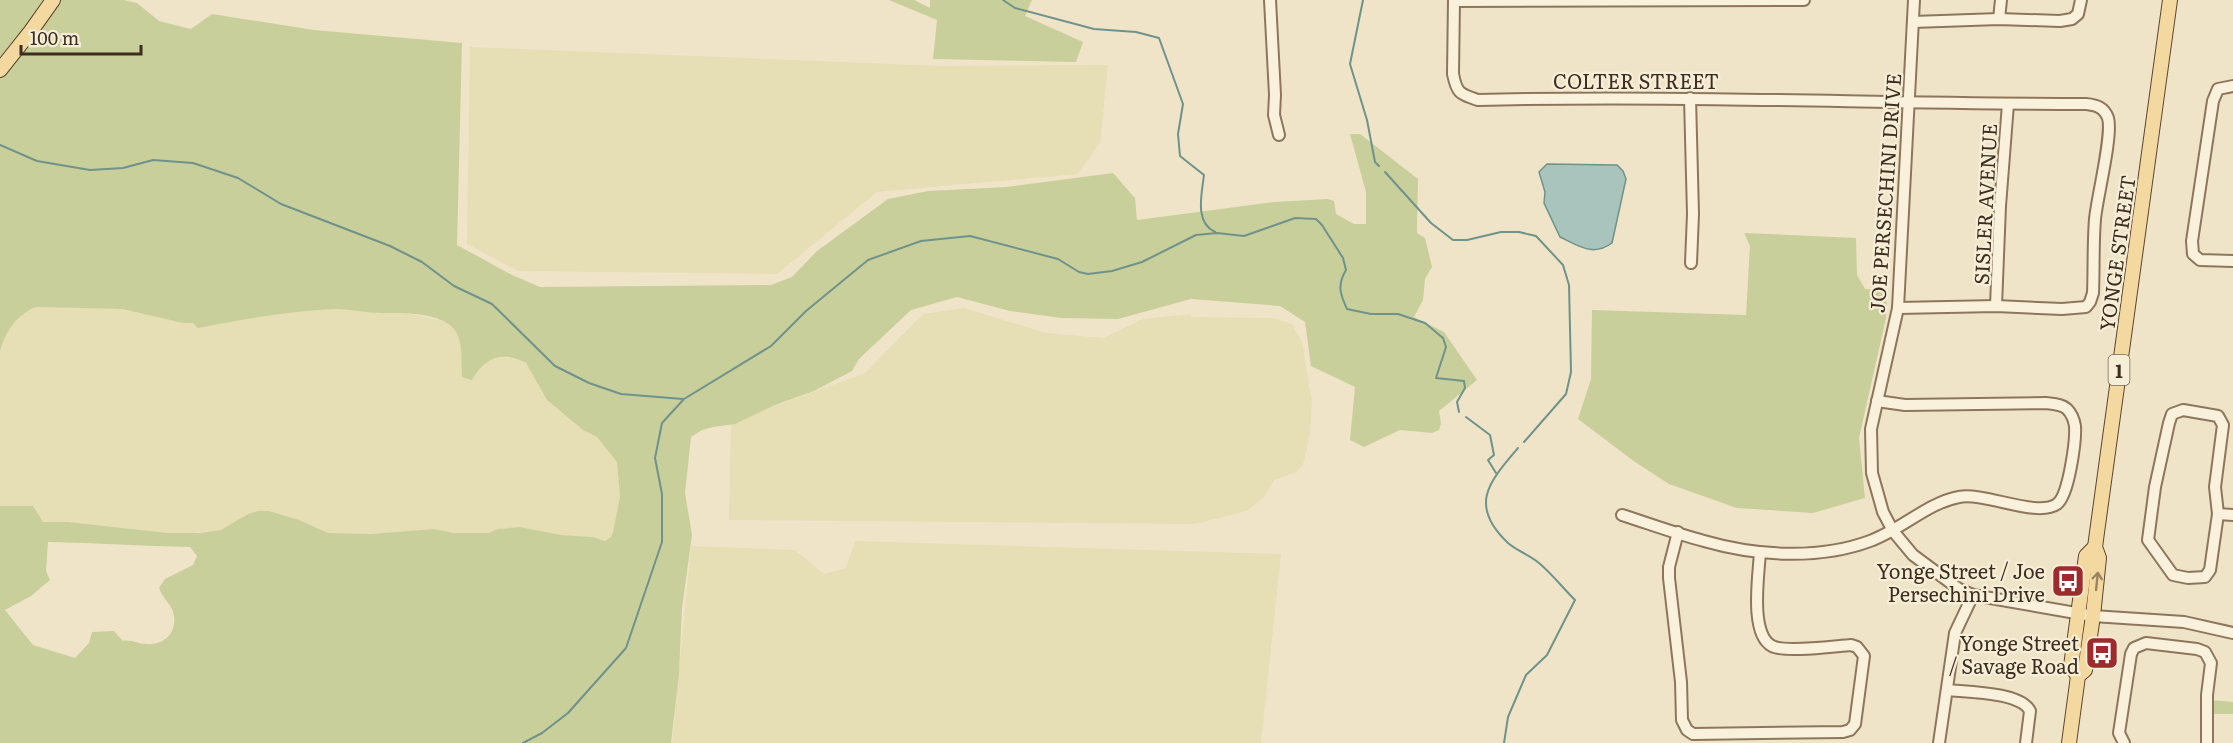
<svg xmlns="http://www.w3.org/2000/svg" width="2233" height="743" font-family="Literata,serif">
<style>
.farmland{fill:#e6deb5}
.green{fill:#c9cf9b;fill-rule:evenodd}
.water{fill:#a9c4bc;stroke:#6f938a;stroke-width:1.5}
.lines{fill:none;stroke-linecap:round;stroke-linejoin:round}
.stream{stroke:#6f938a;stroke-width:2}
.minor-casing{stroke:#8d765c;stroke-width:14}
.major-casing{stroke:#5b4430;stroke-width:16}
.minor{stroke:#faf1dc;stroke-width:10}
.major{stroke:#f3d9a0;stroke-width:14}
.oneway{stroke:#988460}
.labels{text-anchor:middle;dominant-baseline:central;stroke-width:4.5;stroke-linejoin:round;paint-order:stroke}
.shield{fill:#f7eed8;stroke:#756857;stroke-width:1.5}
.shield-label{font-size:18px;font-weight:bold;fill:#3d2e20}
.street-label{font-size:20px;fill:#3d2e20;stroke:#f7eed8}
.poi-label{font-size:20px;fill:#3d2e20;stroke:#f7eed8;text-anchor:end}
</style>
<rect width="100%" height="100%" fill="#f0e4c8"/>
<g class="farmland">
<path d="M470,47L941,66L1108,65L1100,143L1077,174L877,192L777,274L518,271L467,244Z"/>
<path d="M47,306L122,309L183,323L230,322L281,313L335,309L358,310L379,313L402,312L442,321L452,327L458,334L472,380L479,366L488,360L504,357L521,360L529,367L547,400L583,430L597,437L608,448L617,462L620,497L613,532L611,537L605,541L593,537L561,535L520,527L499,529L489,533H454L434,529L371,534L328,533L299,520L269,511L248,514L221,530L179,534L68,522H42L32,506H0V352L10,326L17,317L36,307Z"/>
<path d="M964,308L1046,333L1104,338L1143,319L1190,314L1191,317L1273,318L1292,324L1302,342L1312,403L1310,434L1303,465L1296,472L1274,480L1263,498L1247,511L1195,524L729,520L731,422L865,373L923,314Z"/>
<path d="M855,541L1281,554L1261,743H672L691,546L795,550L824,574L846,568Z"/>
</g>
<g class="green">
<path d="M0,0H123L137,3L159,21L191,29L212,14L314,30L462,43L457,245L512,275L540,287L771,285L792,277L817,251L888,199L928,191L1007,187L1113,173L1135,198L1137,220L1274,202L1328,199L1334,201L1336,214L1354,224H1366V192L1350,134H1360L1418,179L1417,233L1425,238L1432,267L1425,279L1423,300L1414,317L1444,332L1477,380L1439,411L1441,423L1439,430L1432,433L1400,430L1364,447L1350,440L1355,387L1311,366L1305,322L1280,306L1191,299L1118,319L1061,318L1010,311L957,297L911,310L859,359L852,371L814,391L775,405L735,424L713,427L702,430L691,437L685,493L692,535L682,608L679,674L671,743H0V506H33L43,522H68L168,533H199L221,530L248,514L258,511H269L299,520L328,533L371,534L434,529L454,533H489L498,529L520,527L561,535L593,537L605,541L611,537L613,532L620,497L617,462L597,437L583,430L547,400L526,363C502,350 484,358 472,380L462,377C461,362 464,339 453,328C437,312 403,313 382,313C366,313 351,309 336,309C289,311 244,319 198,328L193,323H183L122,309L36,307C16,315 6,331 0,352ZM48,542C96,543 143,546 190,547L197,556L193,565L165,579L159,588C162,596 168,602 172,609C180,628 167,646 146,644C138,644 131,639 123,641L114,631L92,632L89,643L75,658L33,645L5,610L31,596L50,580L46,571Z"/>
<path d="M889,0H914L930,8V0H1032L1025,16L1083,42L1076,62L933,59L937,20Z"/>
<path d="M1744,233L1856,238L1857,275L1865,289L1887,290L1886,318L1859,438L1865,498L1813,513L1737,508L1669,484L1635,462L1578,419L1591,379L1592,310L1746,315L1750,246Z"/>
<path d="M2211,700L2233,702V714H2212Z"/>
</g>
<path class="water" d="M1547,164L1617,165L1623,171L1626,179L1612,243C1593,257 1579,246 1560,237L1544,203L1545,192L1539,172Z"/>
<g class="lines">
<g class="stream">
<path d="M1003,0L1015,8L1094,29L1136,32L1159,38L1183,104L1178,134L1180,156L1204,175C1202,193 1194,222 1215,232"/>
<path d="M1363,0L1350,64L1367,120L1375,162L1379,166"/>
<path d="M0,145L37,161L90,170L123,168L153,160L193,163L238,178L281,204L390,246L422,262L454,286L492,304L555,366L589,383L621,394L683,399"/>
<path d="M1385,172L1431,223L1453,240H1467L1501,232H1519L1536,236L1563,265L1569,285L1571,372L1566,394L1524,442"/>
<path d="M1466,417L1490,435L1494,455L1488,460L1496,473"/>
<path d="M523,743L542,733L568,713L626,648L662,542V494L655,458L662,423L684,399L771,346L806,311L868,260L921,241L970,236L1058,259L1079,272L1088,274L1112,271L1142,262L1196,235L1217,233L1244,236L1295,218L1316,219L1322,225L1343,258L1346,270C1337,285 1340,294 1347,309L1371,314H1398L1425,323L1443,338L1446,347L1436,378L1464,381L1465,388L1457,402L1459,412"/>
<path d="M1504,743L1508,717L1526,675L1547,655L1575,600C1563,588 1552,574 1539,563C1530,555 1517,551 1508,543C1468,505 1489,482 1518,448"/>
</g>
<defs>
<g id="minor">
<path d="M1270,0L1275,95L1274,115L1279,135"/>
<path d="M1454,0L1453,74C1457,94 1460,94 1478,100C1681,95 1883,104 2086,104C2096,105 2104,107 2108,118C2113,135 2097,197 2095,219C2093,244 2094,269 2093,293L2090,302L2086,307L2062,309L1996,306L1898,308"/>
<path d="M1914,0L1898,308L1871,429L1872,473L1883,512L1893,531L1913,555L1959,589L1973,595L2093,616L2184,622L2233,633"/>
<path d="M1454,1L1804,0"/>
<path d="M1999,19L2001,0"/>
<path d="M1913,22L1999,19L2060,21L2072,19L2078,14L2081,0"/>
<path d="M2233,86L2218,89L2213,101L2192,241L2193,254L2200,260L2233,261"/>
<path d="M1690,98L1693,214L1691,263"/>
<path d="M1996,306L2000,206L2008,104"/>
<path d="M2183,410L2218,416L2223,425L2215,487L2218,514L2210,570L2205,577L2188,578L2173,575L2148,540L2155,487L2169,423L2172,414Z"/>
<path d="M2218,514L2233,515"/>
<path d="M1622,515C1650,524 1677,534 1704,541C1756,556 1819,560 1870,541C1901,530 1927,503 1959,497C1985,492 2037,518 2057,504C2069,495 2076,440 2075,426C2074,420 2071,413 2067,409C2062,404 2053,404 2046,403L1905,405L1877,401"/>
<path d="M1678,532L1669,567V578L1681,682L1682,720L1687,730L1693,734L1843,732L1850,730L1855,724L1864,656L1857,647L1851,645C1835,646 1785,653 1772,646C1749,634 1759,573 1760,552"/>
<path d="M1948,690C1967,692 2021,692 2030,711L2026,743"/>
<path d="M1939,743L1955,633L1973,595"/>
<path d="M2124,743L2119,733L2131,654L2134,648L2146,643L2197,649L2205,652L2211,663L2207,695V743"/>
</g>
<g id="major">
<path d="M0,70L31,31L53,0"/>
<path d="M2078,676L2071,666L2086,556L2095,547"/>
<path d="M2069,743L2078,676L2085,670L2093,616L2099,558L2095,547L2170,0"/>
</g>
</defs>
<use href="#minor" class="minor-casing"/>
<use href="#major" class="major-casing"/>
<use href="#minor" class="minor"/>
<use href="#major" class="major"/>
</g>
<defs><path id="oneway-shaft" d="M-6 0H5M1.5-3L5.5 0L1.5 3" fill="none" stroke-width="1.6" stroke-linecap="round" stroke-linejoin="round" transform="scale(1.5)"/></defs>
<use class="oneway" href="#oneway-shaft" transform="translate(2097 581) rotate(-84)"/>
<defs>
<symbol id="bus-square" viewBox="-11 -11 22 22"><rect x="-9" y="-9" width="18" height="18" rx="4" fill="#9e2a2b" stroke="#f7eed8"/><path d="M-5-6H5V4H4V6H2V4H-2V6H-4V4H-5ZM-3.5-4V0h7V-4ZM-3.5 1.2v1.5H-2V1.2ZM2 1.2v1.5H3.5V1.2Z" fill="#fff"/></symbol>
</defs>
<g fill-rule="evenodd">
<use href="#bus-square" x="2049" y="562" width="38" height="38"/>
<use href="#bus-square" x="2083" y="634" width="38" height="38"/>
</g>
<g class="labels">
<rect class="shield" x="2108.5" y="355" width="21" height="30" rx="4.5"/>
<g class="shield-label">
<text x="2119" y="370">1</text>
</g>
<g class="street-label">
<text x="1636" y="80">COLTER STREET</text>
<text transform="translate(1884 193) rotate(-86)">JOE PERSECHINI DRIVE</text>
<text transform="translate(1984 204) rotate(-87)">SISLER AVENUE</text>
<text transform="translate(2116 253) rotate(-82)">YONGE STREET</text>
</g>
<g class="poi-label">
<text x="2045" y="570">Yonge Street / Joe<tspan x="2045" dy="23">Persechini Drive</tspan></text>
<text x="2079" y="642">Yonge Street<tspan x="2079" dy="23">/ Savage Road</tspan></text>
</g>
</g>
<path d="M21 45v9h120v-9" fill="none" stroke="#3d2e20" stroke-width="3"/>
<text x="30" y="45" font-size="18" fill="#3d2e20" stroke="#f7eed8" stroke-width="4.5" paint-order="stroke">100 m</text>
</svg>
